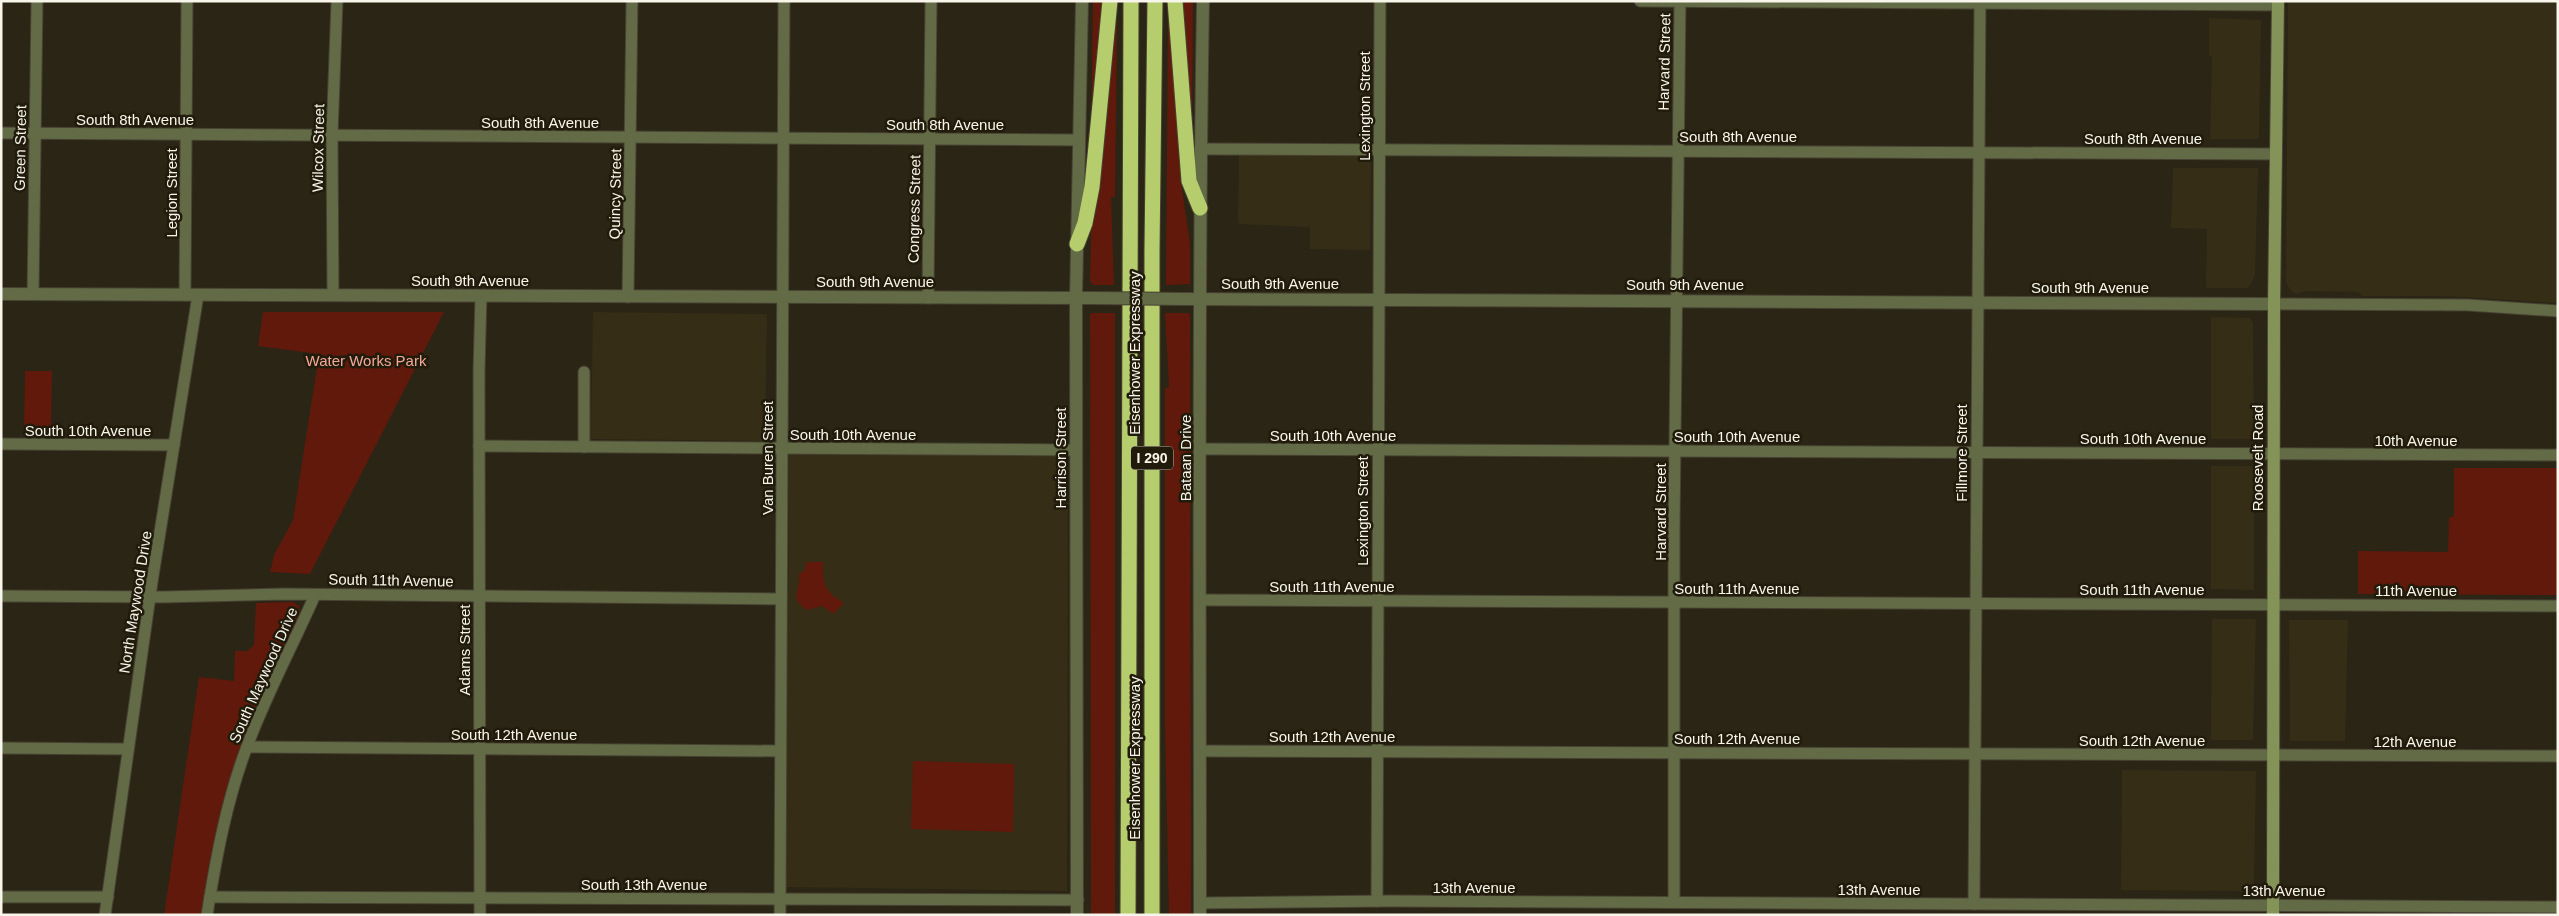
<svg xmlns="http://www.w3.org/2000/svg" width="2559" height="916" font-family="Arial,sans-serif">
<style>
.built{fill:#352d16}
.green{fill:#61190b}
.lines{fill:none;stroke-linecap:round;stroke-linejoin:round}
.minor-casing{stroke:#474233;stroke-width:13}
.tertiary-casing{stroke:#474233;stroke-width:14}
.secondary-casing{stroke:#474233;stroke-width:14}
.motorway-casing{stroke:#474233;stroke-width:17}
.minor{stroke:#626b46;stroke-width:11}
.tertiary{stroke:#626b46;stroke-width:12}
.secondary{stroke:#849357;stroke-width:12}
.motorway{stroke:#b6cd6d;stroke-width:15}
.tertiary-bridge-casing{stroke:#474233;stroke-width:14;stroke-linecap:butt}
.tertiary-bridge{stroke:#626b46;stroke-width:12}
.labels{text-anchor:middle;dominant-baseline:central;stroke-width:5;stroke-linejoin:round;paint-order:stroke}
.shield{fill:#211b0c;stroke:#b8b4a7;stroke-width:1}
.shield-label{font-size:14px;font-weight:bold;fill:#f8f5ea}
.street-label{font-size:15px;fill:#f8f5ea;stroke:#211b0c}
.park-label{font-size:15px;fill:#f5a999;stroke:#211b0c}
</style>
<rect width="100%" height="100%" fill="#2a2515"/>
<g class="built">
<path d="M2288,1H2558V303L2448,296H2362L2358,292L2305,291L2296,294L2289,289L2286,281Z"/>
<path d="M2209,18L2261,20L2259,139H2210L2212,57L2209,56Z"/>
<path d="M1239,155L1364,156L1371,158L1370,250L1310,249V227L1240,224L1238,222Z"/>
<path d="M2173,168H2258L2255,275L2250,286L2246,288H2206L2207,229L2171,228Z"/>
<path d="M593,312L767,314L765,441L591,439Z"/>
<path d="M2211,317L2250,318L2253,323L2254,439H2211Z"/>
<path d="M789,453L1068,455L1067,891L786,887Z"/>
<path d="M2211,466H2254V590L2211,589Z"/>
<path d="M2212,619H2256L2253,740H2211Z"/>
<path d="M2289,620H2348L2345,741H2290Z"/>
<path d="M2122,770L2256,771L2254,891L2121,890Z"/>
</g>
<g class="green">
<path d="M1093,1H1105L1087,178L1088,133H1091Z"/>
<path d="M1180,1H1193L1192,139H1195L1194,180Z"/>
<path d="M1168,6L1181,183L1190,243V284L1166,285Z"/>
<path d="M1113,20H1117L1115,197H1111L1114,285H1093L1090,281L1091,232Z"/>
<path d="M263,312H444L310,574L270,572L274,555L293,520L319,354L258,346Z"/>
<path d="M1093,313H1115V915H1091L1090,314Z"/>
<path d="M1165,313H1189L1190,317L1191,915H1169L1165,727V388L1169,387Z"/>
<path d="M25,371H52L51,430H24Z"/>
<path d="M2454,468H2558V595L2358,594V551L2448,552L2449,517H2454Z"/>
<path d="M806,562H823C823,585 824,591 844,603L833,614L822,606L807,610C788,598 801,591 799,574L805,570Z"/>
<path d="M293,602L299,606L300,614L259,704L202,915H164L199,677L234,681L235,651H247L254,645L256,603Z"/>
<path d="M913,761L1014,764L1013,832L911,829Z"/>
</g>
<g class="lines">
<defs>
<g id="minor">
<path d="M1640,1L2278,5"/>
<path d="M1,133L1079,140"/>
<path d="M1200,149L2276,154"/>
<path d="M33,294L37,1"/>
<path d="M185,295L187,1"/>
<path d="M333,295L332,135L337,1"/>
<path d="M628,297L632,1"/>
<path d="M928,298L931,1"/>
<path d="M2274,304L2468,305L2558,311"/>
<path d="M584,372V447"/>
<path d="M1,444L174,445"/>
<path d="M479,446L1076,450"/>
<path d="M1201,449L2558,455"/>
<path d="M1,596L163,597L284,594L781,599"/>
<path d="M1201,600L2558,606"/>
<path d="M247,747L780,751"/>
<path d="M1,748L128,749"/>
<path d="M1201,751L2558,756"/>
<path d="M1,897H108"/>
<path d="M210,897L1078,900"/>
<path d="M1377,901L1380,1"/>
<path d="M1674,902V529L1680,1"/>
<path d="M1200,903L1390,901L2558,907"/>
<path d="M1974,904L1980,1"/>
<path d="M105,915L152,582L198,295"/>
<path d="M207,915C216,858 227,798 248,744C267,693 293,645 315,595"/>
<path d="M480,915L479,371L481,296"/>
<path d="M780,915L784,1"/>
</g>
<g id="tertiary">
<path d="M1,294L1093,298"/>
<path d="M1186,299L2274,304"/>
<path d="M1077,915L1076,298L1082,1"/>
<path d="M1200,915C1200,610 1198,306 1203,1"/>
</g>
<path id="secondary" d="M2273,915L2274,304L2278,1"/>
<g id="motorway">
<path d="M1175,1L1189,181L1200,208"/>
<path d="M1077,244L1085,223L1092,187L1110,1"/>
<path d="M1128,915L1131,1"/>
<path d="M1152,915V250L1155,1"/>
</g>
</defs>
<use href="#minor" class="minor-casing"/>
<use href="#tertiary" class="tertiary-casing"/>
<use href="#secondary" class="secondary-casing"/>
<use href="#motorway" class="motorway-casing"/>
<use href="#minor" class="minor"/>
<use href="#tertiary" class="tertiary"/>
<use href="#secondary" class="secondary"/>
<use href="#motorway" class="motorway"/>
<defs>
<path id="tertiary-bridge" d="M1093,298L1186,299"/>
</defs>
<use href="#tertiary-bridge" class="tertiary-bridge-casing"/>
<use href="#tertiary-bridge" class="tertiary-bridge"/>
</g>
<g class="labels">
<rect class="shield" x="1131" y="446.5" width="42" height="23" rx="4"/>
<g class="shield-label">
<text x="1152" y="458">I 290</text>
</g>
<g class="street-label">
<text transform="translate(1664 62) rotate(-89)">Harvard Street</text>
<text transform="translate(1364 106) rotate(-90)">Lexington Street</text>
<text x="135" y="119">South 8th Avenue</text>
<text x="540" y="122">South 8th Avenue</text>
<text x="945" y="124">South 8th Avenue</text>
<text x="1738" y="136">South 8th Avenue</text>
<text x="2143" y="138">South 8th Avenue</text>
<text transform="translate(20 148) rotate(-89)">Green Street</text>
<text transform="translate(318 148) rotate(-89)">Wilcox Street</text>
<text transform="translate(171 193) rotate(-90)">Legion Street</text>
<text transform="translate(615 194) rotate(-89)">Quincy Street</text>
<text transform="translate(914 209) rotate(-89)">Congress Street</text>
<text x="470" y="280">South 9th Avenue</text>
<text x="875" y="281">South 9th Avenue</text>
<text x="1280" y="283">South 9th Avenue</text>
<text x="1685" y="284">South 9th Avenue</text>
<text x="2090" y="287">South 9th Avenue</text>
<text transform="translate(1134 353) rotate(-90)">Eisenhower Expressway</text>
<text x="88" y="430">South 10th Avenue</text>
<text x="853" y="434">South 10th Avenue</text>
<text x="1333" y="435">South 10th Avenue</text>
<text x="1737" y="436">South 10th Avenue</text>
<text x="2143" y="438">South 10th Avenue</text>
<text x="2416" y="440">10th Avenue</text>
<text transform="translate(1961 453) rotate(-90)">Fillmore Street</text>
<text transform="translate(767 458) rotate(-90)">Van Buren Street</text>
<text transform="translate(1060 458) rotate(-90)">Harrison Street</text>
<text transform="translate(1185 458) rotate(-90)">Bataan Drive</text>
<text transform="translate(2257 458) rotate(-90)">Roosevelt Road</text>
<text transform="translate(1362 511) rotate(-90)">Lexington Street</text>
<text transform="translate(1660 512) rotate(-90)">Harvard Street</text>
<text transform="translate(391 580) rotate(1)">South 11th Avenue</text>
<text x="1332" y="586">South 11th Avenue</text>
<text x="1737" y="588">South 11th Avenue</text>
<text x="2142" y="589">South 11th Avenue</text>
<text x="2416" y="590">11th Avenue</text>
<text transform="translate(135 602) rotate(-81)">North Maywood Drive</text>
<text transform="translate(464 650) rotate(-90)">Adams Street</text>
<text transform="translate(263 675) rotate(-66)">South Maywood Drive</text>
<text x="514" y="734">South 12th Avenue</text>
<text x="1332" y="736">South 12th Avenue</text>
<text x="1737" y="738">South 12th Avenue</text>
<text x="2142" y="740">South 12th Avenue</text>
<text x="2415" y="741">12th Avenue</text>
<text transform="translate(1134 758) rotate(-90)">Eisenhower Expressway</text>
<text x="644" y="884">South 13th Avenue</text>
<text x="1474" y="887">13th Avenue</text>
<text x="1879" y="889">13th Avenue</text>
<text x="2284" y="890">13th Avenue</text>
</g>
<g class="park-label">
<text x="366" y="360">Water Works Park</text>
</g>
</g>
<rect width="2559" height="916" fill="none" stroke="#f8f5ea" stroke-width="5"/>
</svg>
